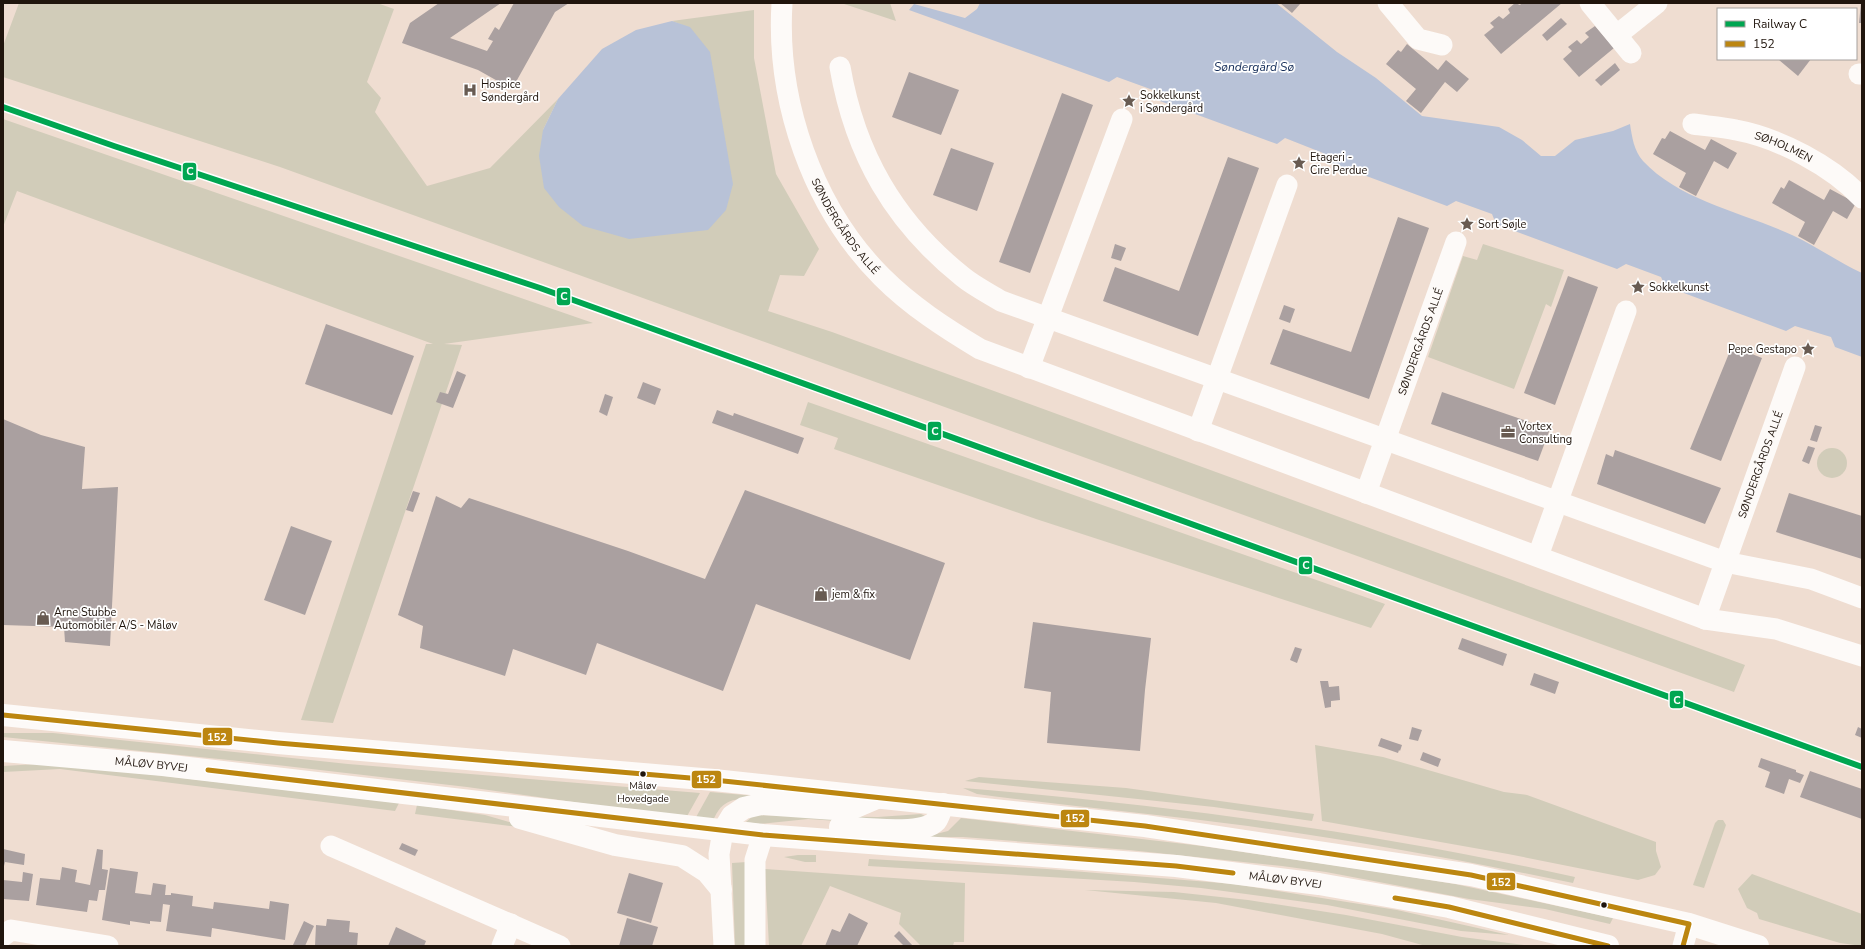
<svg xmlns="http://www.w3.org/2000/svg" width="1865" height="949" font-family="'Nunito Sans',sans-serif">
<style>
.green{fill:#d1ccb9}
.water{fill:#b8c2d7}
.building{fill:#aaa0a0}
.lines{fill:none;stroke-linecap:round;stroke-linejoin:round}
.street{stroke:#fdfaf8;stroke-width:21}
.secondary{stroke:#fdfaf8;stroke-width:22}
.bus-1-casing{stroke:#fff;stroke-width:8}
.bus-1{stroke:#bc8610;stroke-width:5}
.rail-1-casing{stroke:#fff;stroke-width:9}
.rail-1{stroke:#00a651;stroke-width:6}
.bus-dot{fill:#20150d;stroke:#fff;stroke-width:1.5}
.labels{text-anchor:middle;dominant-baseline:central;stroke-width:3.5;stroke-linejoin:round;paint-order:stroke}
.bus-label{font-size:10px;fill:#20150d;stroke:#fff}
.poi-label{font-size:11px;fill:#20150d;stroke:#fff;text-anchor:start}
.street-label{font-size:11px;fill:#20150d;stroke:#fff}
.water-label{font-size:12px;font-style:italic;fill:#112a56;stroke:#fff}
.line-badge{stroke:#fff;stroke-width:1.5}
.badge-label{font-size:11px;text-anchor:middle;font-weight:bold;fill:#fff}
</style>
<rect width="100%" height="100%" fill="#efddd1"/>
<g class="green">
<path d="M19,3H377L394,9L367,82L381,98L375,112L427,186L490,168L558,99L543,130L690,28L672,21L754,10V58L776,174L819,249L804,276L780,275L768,311L832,332L1745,665L1734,692L280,167L3,77V46Z"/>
<path d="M841,3H890L896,21Z"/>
<path d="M3,119L593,323L444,344L462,345L333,723L301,720L426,344H433L17,191L3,227Z"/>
<path d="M1483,244L1564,270L1551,307L1546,304L1514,389L1428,357L1463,256L1477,260Z"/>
<path d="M808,402L1385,604L1371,628L1036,519L834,449L838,438L800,425Z"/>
<circle cx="1832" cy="463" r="15"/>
<path d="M3,733H53L348,764L700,793L686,818L467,787L277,765L3,737Z"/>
<path d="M1315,745L1383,757L1504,792L1527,795L1656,842V851L1661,867L1655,875L1638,880L1508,854L1322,821Z"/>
<path d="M38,764L147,774L399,803L395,811L60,769L3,772V766Z"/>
<path d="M979,777L1126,788L1314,814L1312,821L1214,807L965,781Z"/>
<path d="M963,788C1169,805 1374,832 1575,877L1573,883C1466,861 1357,841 1248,826C1158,814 1067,806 977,794Z"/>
<path d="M710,792L756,796L757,798C735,799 722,798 713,821L695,819Z"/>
<path d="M417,805L485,815L520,825L519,827L415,814Z"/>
<path d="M921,814L925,816L924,819L866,823L808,819L760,824L746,822L754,815L878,817Z"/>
<path d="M961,818L1202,846L1373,871L1455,884L1613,918L1610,924L1545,909L1469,899L1326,872L1282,866L1129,850L963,837H931L932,835L948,831Z"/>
<path d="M1718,820H1723L1726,825L1704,888L1693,885L1715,823Z"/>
<path d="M798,855H816V862H805L784,857Z"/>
<path d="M869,859L1047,869L1234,884L1397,910L1509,935L1461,931L1327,905L1201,888L1134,882L868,866Z"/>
<path d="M747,862L749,946H735L732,863Z"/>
<path d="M765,869L965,883L964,942H954L953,946H921L899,924L901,913L830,886L801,946H769Z"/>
<path d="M1752,874L1862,914V946L1840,943L1759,919L1757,913L1747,908L1738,889Z"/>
<path d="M1085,890L1174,892L1248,900L1346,915L1462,937L1531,946H1426L1382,934L1216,903Z"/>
</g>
<g class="water">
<path d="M980,3H1276L1337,52L1376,78L1422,116L1499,127L1522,140L1541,156H1555L1575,140L1613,131L1630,124C1632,137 1634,151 1643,161C1680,201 1745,213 1792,235C1816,246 1838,262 1862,273V357L1835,347L1831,337L1795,326L1786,331L1665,286L1661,277L1626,264L1617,269L1496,224L1492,214L1456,201L1447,206L1326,161L1323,153L1285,138L1277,144L1157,100L1153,90L1117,77L1109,82L909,10L914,4L965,18L977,9Z"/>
<path d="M672,21L690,27L710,52L733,184L726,210L708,230L629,239L583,226L559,207L544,188L539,156L543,130L558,99L602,49L636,30Z"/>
</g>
<g class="building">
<path d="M439,3H501L450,38L487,51L493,41L488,39L495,27L499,30L514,3H569L555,12L512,89L478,70L402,43L410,23Z"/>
<path d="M1280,3H1301L1292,13Z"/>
<path d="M1515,3L1520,5L1522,3H1562L1501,54L1484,35L1494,27L1490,23L1499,16L1503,19L1510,13L1508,9Z"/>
<path d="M1861,3H1862V23H1859Z"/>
<path d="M1561,18L1567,24L1547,41L1542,35Z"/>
<path d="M1595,26L1614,48L1579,77L1563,59L1572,51L1568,47L1577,40L1581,44L1589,37L1585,33Z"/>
<path d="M1407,44L1438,70L1446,60L1469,79L1457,92L1445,82L1421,113L1406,101L1416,89L1386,64L1398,50L1401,52Z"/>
<path d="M1780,59H1811L1798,76L1779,60Z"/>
<path d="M1615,63L1620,70L1601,86L1595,80Z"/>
<path d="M909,72L959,90L941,135L892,117Z"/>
<path d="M1062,93L1093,105L1030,273L999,262Z"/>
<path d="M1670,131L1705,150L1711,139L1737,153L1728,169L1714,161L1696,196L1679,187L1686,173L1653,154L1662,138L1665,139Z"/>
<path d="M951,148L994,163L977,211L933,195Z"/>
<path d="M1228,157L1259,168L1198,336L1103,301L1115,267L1179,291Z"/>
<path d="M1789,180L1824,200L1830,189L1856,203L1847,219L1833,211L1814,245L1798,236L1805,222L1772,203L1781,187L1784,189Z"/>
<path d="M1398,217L1429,228L1369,399L1270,364L1283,329L1351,352Z"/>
<path d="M1115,244L1126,248L1121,261L1111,258Z"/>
<path d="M1568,276L1598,287L1555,405L1524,393Z"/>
<path d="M1284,305L1295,309L1290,323L1279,319Z"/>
<path d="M326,324L414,356L392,415L305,384Z"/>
<path d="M1732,346L1762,358L1721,461L1690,449Z"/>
<path d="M457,371L466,375L453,408L436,402L440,392L448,394Z"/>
<path d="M643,382L661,389L655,405L637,398Z"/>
<path d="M1442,392L1550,429L1538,461L1431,424Z"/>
<path d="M605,394L613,397L607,416L599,412Z"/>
<path d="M717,410L733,416L734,413L804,438L798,454L712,423Z"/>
<path d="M3,419L41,435L85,447L82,489L118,487L110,646L65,642L64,627L3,625Z"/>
<path d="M1815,425L1822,427L1817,442L1810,440Z"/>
<path d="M1808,446L1815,448L1809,464L1802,461Z"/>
<path d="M1615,450L1721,488L1705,524L1597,484L1606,454L1613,457Z"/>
<path d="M745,490L945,563L910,660L756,604L723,691L597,643L586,675L513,649L505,676L420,648L423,626L398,615L436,496L461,508L469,498L628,551L705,579Z"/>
<path d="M413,491L420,493L413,512L406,510Z"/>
<path d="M1789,493L1862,516V559L1776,532Z"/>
<path d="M291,526L332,541L305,615L264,600Z"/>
<path d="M1033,622L1151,638L1145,690L1140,751L1047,743L1051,692L1024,688Z"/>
<path d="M1462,638L1507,654L1503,666L1458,649Z"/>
<path d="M1295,647L1302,649L1297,663L1290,660Z"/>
<path d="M1534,673L1559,682L1555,694L1530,685Z"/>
<path d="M1320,681H1328L1329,687L1339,686L1340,700L1331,701V707L1325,708Z"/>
<path d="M1412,727L1422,730L1418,741L1409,739Z"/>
<path d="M1858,727L1862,729V738L1855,735Z"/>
<path d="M1381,738L1402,745L1400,751L1399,750L1398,753L1378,746Z"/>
<path d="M1423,752L1441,759L1438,767L1420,760Z"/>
<path d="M1761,758L1796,770V772L1804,775L1800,783L1789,779L1784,794L1765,787L1770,772L1758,767Z"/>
<path d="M1810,771L1862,789V819L1800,797Z"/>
<path d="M402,843L418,850L415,856L399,849Z"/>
<path d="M3,849L25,854L24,865L5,862L3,870Z"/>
<path d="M97,849L103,850L102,869L108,870L105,890H99L97,901L89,900L87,912L36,905L40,878L60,880L62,867L77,870L75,882L90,885Z"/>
<path d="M110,868L138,872L135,893L151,895L153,883L166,885L165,895H171V893L193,896L192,906L213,909L214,902L269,909L270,901L289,904L285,940L212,928L211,937L166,931L170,905L163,904L161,922L150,921V924L130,921V925L102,920Z"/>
<path d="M23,872L33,874L29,901L3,899V880L22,882Z"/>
<path d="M629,873L663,883L651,923L617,913Z"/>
<path d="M849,913L868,923L857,946H825L832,929L840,932Z"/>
<path d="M627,918L658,927L652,946H619Z"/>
<path d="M327,919L350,921L349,932L358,933L357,946H315L316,925L326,926Z"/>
<path d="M304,921L314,926L305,946H296L293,945Z"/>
<path d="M396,927L426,941L424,946H388Z"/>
<path d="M899,931L913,946H904L894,936Z"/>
</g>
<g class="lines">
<g class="street">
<path id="s1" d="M782,3C776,101 812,207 882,277C911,306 945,328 980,349L1705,619L1776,629L1862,656"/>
<path d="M1388,3L1418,39L1442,45"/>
<path d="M1590,3L1631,53"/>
<path d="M1617,35L1657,3"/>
<path d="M840,67C855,154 894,222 963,277C974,286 988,293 1001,301L1725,562L1811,579L1862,598"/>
<path d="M1859,74H1862"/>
<path id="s2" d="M1693,124C1707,126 1722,127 1736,130C1779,138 1832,166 1862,198"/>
<path d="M1029,368L1122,119"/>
<path d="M1198,431L1287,185"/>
<path id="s3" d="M1366,493L1456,242"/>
<path d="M1538,556L1626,311"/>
<path id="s4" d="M1705,619L1795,367"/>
<path d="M723,831L719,854L724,946"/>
<path d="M331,846L560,946"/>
<path d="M3,936L11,930L108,946"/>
<path d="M502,946L511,924"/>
<path d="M755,946V860L763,835"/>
<path d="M1683,946L1689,924"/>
</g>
<g class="secondary">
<path d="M3,715L278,743L714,780L1145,826L1471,875L1689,924L1758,946"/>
<path id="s5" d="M3,751L163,765L763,835L1176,866L1319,884L1449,907L1608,946"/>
<path d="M520,818L615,845L682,856L707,872L721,889"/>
<path d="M840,827C860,828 921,837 936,821C939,817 941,809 943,804"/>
<path d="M723,831L732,816L744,808L761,804L849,810L877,798"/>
</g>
<defs>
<g id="bus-1">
<path d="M3,715L278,743L714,780L1145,826L1471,875L1689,924L1683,946"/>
<path d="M208,770L763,835L1176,866L1233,873"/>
<path d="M1395,898L1449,907L1608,946"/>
</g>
</defs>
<use href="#bus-1" class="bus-1-casing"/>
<use href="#bus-1" class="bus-1"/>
<defs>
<path id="rail-1" d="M3,107L114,146L540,288L1862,767"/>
</defs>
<use href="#rail-1" class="rail-1-casing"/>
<use href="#rail-1" class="rail-1"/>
</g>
<defs>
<symbol id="hospital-bare" viewBox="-9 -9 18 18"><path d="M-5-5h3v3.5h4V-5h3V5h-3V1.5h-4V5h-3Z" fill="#685b52" stroke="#fff" stroke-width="2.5" paint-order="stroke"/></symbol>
<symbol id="sight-bare" viewBox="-9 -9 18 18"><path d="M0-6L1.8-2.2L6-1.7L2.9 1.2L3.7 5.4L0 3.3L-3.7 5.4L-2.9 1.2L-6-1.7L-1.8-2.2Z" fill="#685b52" stroke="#fff" stroke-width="2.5" paint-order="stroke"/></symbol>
<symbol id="office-bare" viewBox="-9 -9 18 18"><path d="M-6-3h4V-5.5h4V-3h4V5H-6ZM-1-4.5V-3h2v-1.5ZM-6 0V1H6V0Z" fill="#685b52" stroke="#fff" stroke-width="2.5" paint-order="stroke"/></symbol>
<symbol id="shop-bare" viewBox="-9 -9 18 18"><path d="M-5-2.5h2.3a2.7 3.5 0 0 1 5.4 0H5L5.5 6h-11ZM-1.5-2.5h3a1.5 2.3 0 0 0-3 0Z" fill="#685b52" stroke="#fff" stroke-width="2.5" paint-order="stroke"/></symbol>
</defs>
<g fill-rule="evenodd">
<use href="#hospital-bare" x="460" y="80" width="20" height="20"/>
<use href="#sight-bare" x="1119" y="91" width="20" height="20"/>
<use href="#sight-bare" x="1289" y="153" width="20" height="20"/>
<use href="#sight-bare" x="1457" y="214" width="20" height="20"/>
<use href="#sight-bare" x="1628" y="277" width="20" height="20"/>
<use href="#sight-bare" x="1798" y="339" width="20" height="20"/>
<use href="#office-bare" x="1498" y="422" width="20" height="20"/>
<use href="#shop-bare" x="811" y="584" width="20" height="20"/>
<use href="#shop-bare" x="33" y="608" width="20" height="20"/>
</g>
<g class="bus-dot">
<circle cx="643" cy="774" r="3.5"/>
<circle cx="1604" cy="905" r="3.5"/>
</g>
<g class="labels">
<g class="bus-label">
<text x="643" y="786">Måløv<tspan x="643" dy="13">Hovedgade</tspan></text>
</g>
<g class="poi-label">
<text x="481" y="84">Hospice<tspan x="481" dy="13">Søndergård</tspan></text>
<text x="1140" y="95">Sokkelkunst<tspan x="1140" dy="13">i Søndergård</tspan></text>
<text x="1310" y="157">Etageri -<tspan x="1310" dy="13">Cire Perdue</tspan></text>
<text x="1478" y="224">Sort Søjle</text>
<text x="1649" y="287">Sokkelkunst</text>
<text x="1797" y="349" text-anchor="end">Pepe Gestapo</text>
<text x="1519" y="426">Vortex<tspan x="1519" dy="13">Consulting</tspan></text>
<text x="832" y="594">jem &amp; fix</text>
<text x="54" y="612">Arne Stubbe<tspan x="54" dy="13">Automobiler A/S - Måløv</tspan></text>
</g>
<g class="street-label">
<text stroke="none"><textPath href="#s2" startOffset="94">SØHOLMEN</textPath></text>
<text stroke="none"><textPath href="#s1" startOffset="237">SØNDERGÅRDS ALLÉ</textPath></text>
<text stroke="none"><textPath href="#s3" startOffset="161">SØNDERGÅRDS ALLÉ</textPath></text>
<text stroke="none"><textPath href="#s4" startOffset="164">SØNDERGÅRDS ALLÉ</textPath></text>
<text stroke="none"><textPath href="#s5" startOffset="149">MÅLØV BYVEJ</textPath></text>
<text stroke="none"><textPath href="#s5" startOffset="1289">MÅLØV BYVEJ</textPath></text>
</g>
<g class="water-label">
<text x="1254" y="67">Søndergård Sø</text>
</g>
</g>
<g class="line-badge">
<rect x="182" y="162" width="15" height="19" rx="4" fill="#00a651"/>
<rect x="556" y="287" width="15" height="19" rx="4" fill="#00a651"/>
<rect x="927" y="421" width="15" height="20" rx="4" fill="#00a651"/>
<rect x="1298" y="556" width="15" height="19" rx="4" fill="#00a651"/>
<rect x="1669" y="690" width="15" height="19" rx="4" fill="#00a651"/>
<rect x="202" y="727" width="31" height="19" rx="4" fill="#bc8610"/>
<rect x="691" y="770" width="31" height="19" rx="4" fill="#bc8610"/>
<rect x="1060" y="809" width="30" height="19" rx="4" fill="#bc8610"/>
<rect x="1486" y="872" width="30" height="19" rx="4" fill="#bc8610"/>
</g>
<g class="badge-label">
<text x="190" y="175">C</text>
<text x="564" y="300">C</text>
<text x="935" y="435">C</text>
<text x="1306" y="569">C</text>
<text x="1677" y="704">C</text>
<text x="217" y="741">152</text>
<text x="706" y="783">152</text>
<text x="1075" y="822">152</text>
<text x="1501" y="886">152</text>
</g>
<rect width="1865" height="949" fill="none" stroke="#20150d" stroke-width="8"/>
<rect x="1717" y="8" width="140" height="52" fill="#ffffff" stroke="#a6a19e"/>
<rect x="1725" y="21" width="20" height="6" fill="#00a651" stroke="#a6a19e"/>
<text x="1753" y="28" font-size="12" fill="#20150d">Railway C</text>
<rect x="1725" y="41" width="20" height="6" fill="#bc8610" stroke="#a6a19e"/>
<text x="1753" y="48" font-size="12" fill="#20150d">152</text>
</svg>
